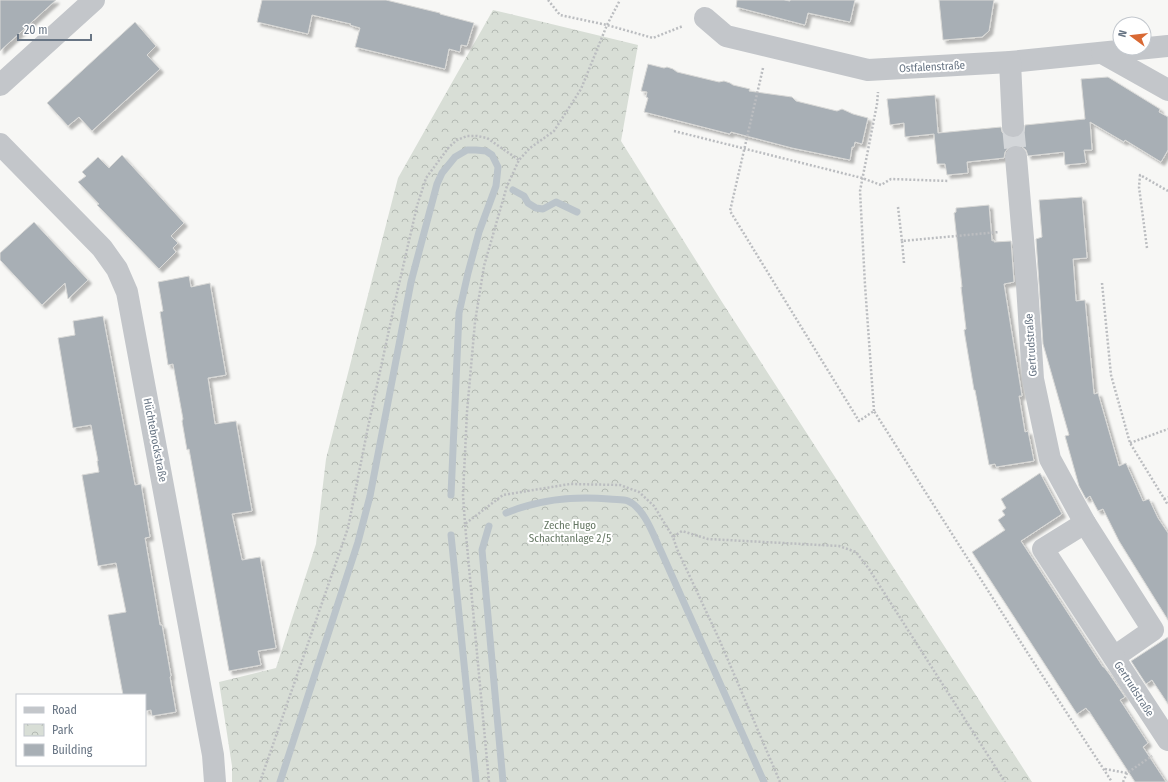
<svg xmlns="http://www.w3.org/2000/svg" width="1168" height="782" font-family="'Fira Sans Condensed',sans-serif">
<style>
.park{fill:url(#park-crowns)}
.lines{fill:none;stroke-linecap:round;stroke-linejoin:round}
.stream{stroke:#bbc4ca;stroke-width:7}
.building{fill:#a8afb5;stroke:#d9d9d7;filter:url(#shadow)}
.minor-tunnel{stroke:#d3d6d9;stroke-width:22;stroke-dasharray:22 11;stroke-linecap:butt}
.path{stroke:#bbbdc0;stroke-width:2.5;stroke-dasharray:2 2;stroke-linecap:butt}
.minor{stroke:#c3c6ca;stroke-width:22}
.labels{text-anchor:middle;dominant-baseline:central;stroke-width:4;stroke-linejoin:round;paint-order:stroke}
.street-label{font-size:11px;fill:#687584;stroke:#fff}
.park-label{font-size:11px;fill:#657763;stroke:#fff}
</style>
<defs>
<pattern id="park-crowns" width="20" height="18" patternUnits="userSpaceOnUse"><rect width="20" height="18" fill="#d8ded6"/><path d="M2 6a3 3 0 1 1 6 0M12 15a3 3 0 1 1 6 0" fill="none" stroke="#b3b9b3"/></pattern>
<filter id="shadow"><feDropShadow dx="3.5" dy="3.5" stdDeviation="1" flood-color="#0004"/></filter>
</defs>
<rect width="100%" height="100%" fill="#f7f7f5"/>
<path class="park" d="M493,10L638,45L621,141L722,302L1032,782H232V766L219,682L276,668L316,544L326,459L398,178Z"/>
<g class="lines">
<g class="stream">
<path d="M513,190L524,196L528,203L536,208L543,209L556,202L577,212"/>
<path d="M506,513C540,499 573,496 609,499C615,500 623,499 628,501C644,508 653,534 660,549L764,782"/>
<path d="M489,526L482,550L503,782"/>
<path d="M451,535L476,782"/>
<path d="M280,782L358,542L370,496L411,282L437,184L442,173L455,157L467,150H476L486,151L492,155L498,167L496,186L479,232L468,273L459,313L451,495"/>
</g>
</g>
<g class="building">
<path d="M0,0H56L0,51Z"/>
<path d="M262,0H386L440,13V14L474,23L467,46L461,45L460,52L449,49L445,69L355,47L360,28L350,25L351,24L312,15L308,34L257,22Z"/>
<path d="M737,0H784L790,1V0H855L850,22L808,13L805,25L736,7Z"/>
<path d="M939,0H994L989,31L982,37L943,40Z"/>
<path d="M135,22L156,46L147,55L160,69L92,131L79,117L68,126L47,103Z"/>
<path d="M648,64L664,68L667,67L673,69L677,72L719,82L724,81L730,83L733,85L750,89L749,91L792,97L796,101L837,111L842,109L853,114L868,118L862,144L855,142L854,147H852L850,160L792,148L731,132L730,134L644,112L648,98L646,97L647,92L641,91Z"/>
<path d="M1108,77L1160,109L1159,112L1168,117V150L1161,162L1125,140L1124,142L1090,122L1092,150H1084L1086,163L1065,165L1064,152L1028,156L1026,150L1021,146L1015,145L1009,147L1005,152L1004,158L967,162L968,173L947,175L945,164H937L934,134L905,137L904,123L890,125L887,99L935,95L938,133L1001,127L1002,132L1007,137L1014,138L1019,137L1024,132L1025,125L1085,119L1081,79Z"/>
<path d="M122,155L184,223L171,236L178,243L173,248L176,252L159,269L97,205L99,204L78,182L86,176L82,172L98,157L109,168Z"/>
<path d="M1082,197L1087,258L1073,259L1076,301L1085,300L1094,394L1098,393L1119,466L1126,463L1143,501L1149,499L1158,518L1168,533V620L1119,541L1103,509L1098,511L1090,496L1086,499L1079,486L1065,436L1069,435L1043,344L1036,239L1042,237L1039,200Z"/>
<path d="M989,205L992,241L994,240V242L1011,241L1014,282L1004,284L1022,396H1019L1025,432L1028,431L1034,461L996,467L995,464L989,465L975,390H974L964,330L966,329L961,287H962L954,213L956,212V208Z"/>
<path d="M34,222L88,280L68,299L65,283L42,305L0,260V253Z"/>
<path d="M189,276L191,287L210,283L226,375L208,378L215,424L236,421L252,511L232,514L242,560L260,557L276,648L258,651L261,665L229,671L189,449L187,450L182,421L183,419L173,364L168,365L160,312L163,311L158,282Z"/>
<path d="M103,316L135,485L141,484L150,537L145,538L160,625H162L171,676L170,677L176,712L152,716L151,710L145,711V695H123L108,615L126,612L116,563L98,566L82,475L99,472L97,461H98L91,425L73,428L58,338L75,335L73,321Z"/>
<path d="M1040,473L1062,514L1021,541L1103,667H1104L1110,675L1125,697L1120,700L1148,743L1143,747L1166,782H1135L1089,711H1088L1086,708L1077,714L972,552L1005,530L998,520L1005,515L1002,511L1006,508L1001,499Z"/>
<path d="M1168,637V704L1152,680L1146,684L1131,661Z"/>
</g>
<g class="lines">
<path class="minor-tunnel" d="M1013,126L1016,157"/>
<g class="path">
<path d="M548,0L560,15L607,25L653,38L683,26"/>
<path d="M763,68L730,211L859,421L874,411L1027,652L1112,782"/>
<path d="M674,131L862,178L881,185L891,179L949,181"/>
<path d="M898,207L902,241"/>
<path d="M1147,248L1139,187L1140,175L1168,191"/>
<path d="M904,263L902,241L999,232"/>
<path d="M1102,283L1111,375L1130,443L1168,505"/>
<path d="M874,411L865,285L860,191L877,104L878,92"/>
<path d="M1130,443L1168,429"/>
<path d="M1164,499L1168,497"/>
<path d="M465,524L463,495L467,412L475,322L484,266L507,186L519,160L530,148L554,131L581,89L607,25L620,0"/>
<path d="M1105,769L1127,773L1152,756"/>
<path d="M260,782L348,528L368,427L397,293L417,206L426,178L449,147L457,140L467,136H477L487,138L519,160"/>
<path d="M489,782L465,524L503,495L570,484L620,485L639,492L654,506L673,537"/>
<path d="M780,782L719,639L677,549L673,537L682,531L708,539L839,546L856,552L869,569L1005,782"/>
<path d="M1123,782L1127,773"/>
</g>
<g class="minor">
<path d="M705,18L726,36L868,70L1010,62L1168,46"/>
<path d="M1102,53L1168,90"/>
<path d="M1010,62L1013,126"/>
<path d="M0,85L94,0"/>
<path d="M0,144L102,248L117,269L127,292L213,755L215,782"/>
<path d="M1016,157L1027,285L1033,379L1050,459L1085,523L1153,630L1114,657"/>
<path d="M1085,523L1043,549L1168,740"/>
</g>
</g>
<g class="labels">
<g class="street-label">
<text transform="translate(932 67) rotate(-3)">Ostfalenstraße</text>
<text transform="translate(1031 345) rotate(-94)">Gertrudstraße</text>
<text transform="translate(155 440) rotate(79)">Hüchtebrockstraße</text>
<text transform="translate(1134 689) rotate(57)">Gertrudstraße</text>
</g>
<g class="park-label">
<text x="570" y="525">Zeche Hugo<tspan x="570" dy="13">Schachtanlage 2/5</tspan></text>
</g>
</g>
<rect x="16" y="694" width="130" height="72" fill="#ffffff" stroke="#c3c8ce"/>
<rect x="24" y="707" width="20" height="6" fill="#c3c6ca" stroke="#c3c8ce"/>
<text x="52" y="714" font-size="12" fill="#687584">Road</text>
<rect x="24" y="724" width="20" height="12" fill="url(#park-crowns)" stroke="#c3c8ce"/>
<text x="52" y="734" font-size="12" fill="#687584">Park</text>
<rect x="24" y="744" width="20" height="12" fill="#a8afb5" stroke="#c3c8ce"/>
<text x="52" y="754" font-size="12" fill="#687584">Building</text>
<g transform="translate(1132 36) rotate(285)"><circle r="19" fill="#ffffff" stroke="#c3c8ce"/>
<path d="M0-3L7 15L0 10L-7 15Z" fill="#d96934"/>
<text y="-6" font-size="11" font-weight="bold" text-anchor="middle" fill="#687584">N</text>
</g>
<path d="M18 34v6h73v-6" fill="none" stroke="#687584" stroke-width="2"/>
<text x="24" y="34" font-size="12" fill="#687584" stroke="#ffffff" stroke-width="3" paint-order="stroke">20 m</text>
</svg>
